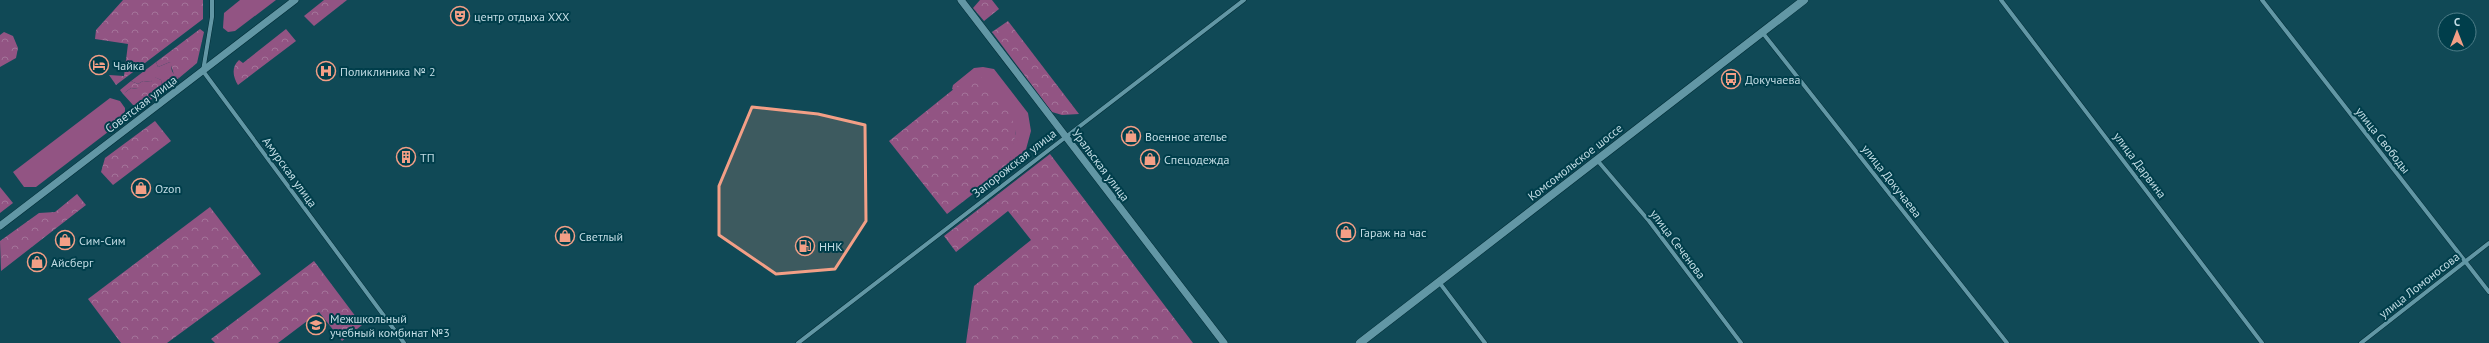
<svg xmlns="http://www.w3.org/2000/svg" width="2489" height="343" font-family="'PT Sans',sans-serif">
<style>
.green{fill:#925483}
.forest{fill:url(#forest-crowns)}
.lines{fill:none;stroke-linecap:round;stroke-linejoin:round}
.minor-casing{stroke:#012d37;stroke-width:5}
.tertiary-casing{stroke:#012d37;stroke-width:8}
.secondary-casing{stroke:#012d37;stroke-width:9}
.minor{stroke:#6297a5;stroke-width:4}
.tertiary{stroke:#6297a5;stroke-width:7}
.secondary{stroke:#6297a5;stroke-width:8}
.marked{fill:#f39f86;fill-opacity:0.2;stroke:#f39f86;stroke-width:3;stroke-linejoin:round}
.labels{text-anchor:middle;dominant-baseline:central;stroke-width:4;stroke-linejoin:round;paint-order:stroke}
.poi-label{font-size:12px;fill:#c2dce4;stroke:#003e4b;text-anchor:start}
.street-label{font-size:12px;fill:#c2dce4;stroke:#003e4b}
</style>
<defs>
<pattern id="forest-crowns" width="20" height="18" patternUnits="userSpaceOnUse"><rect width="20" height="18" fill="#925483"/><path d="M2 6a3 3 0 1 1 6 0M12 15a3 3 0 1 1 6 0" fill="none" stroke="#a4749a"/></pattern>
</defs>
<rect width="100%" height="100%" fill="#104956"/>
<g class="green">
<path d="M240,0H276L235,31L228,32L223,28L224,13Z"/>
<path d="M156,62L158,67L170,62L172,63C170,71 173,74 179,78L163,90L161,80L154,77L151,82L143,81L138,84L131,81Z"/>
<path d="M983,67L994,69L1028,113L1031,131L1025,153L1008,167L1016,131L952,89L953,85L974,68Z"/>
<path d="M131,88L138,89L143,100L148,102L141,107L133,105L123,94Z"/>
<path d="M110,98L120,101L125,108V119L36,187H24L13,172Z"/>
</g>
<g class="forest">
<path d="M123,0H203V19L116,85L109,75L124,76L128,44L95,39L96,30Z"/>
<path d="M324,0H347L314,26L304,16Z"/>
<path d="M980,0H992L999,9L984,21L973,8Z"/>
<path d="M1008,21L1079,114L1062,115L1052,112L992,32Z"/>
<path d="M200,29L204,32L197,63L179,78L174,75L170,62L158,67L156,62Z"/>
<path d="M286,29L296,41L238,85C233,77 231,67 239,60L243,63Z"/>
<path d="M4,32L13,36L18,48L16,58L0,67V35Z"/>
<path d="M153,76L161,80L163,90L148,102L138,97V89L131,88L123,94L120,90L131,81L138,84L143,81L151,82Z"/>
<path d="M981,77L1007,104L1016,131L1013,149L1008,167L947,214L889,141L965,80Z"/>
<path d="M155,121L171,141L113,185L101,172L105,158Z"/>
<path d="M1050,154L1193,343H966L974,286L1031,240L1008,211L956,252L944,236Z"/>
<path d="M0,187L13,203L0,213Z"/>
<path d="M77,194L86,205L1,271L0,241L39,213L55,212Z"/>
<path d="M210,207L261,274L167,343H121L88,299Z"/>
<path d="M314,261L362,325L342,341L319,312L278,343H215L211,339Z"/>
</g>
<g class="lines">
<defs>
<g id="minor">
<path d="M212,0V17L203,71L404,343"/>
<path d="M2001,0L2262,343"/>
<path d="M2262,0L2489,292"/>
<path d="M1762,32L2007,343"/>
<path d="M1597,160L1649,221L1741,343"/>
<path d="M1439,282L1485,343"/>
<path d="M798,343L1244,0"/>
<path d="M2361,343L2489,243"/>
</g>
<g id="tertiary">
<path d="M961,0L1224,343"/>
<path d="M0,226L295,0"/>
</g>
<path id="secondary" d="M1360,343L1804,0"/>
</defs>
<use href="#minor" class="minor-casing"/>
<use href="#tertiary" class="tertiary-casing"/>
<use href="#secondary" class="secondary-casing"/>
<use href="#minor" class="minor"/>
<use href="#tertiary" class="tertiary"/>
<use href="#secondary" class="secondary"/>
</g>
<path class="marked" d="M752,107L818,114L865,125L866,221L835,269L776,274L719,235V186Z"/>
<defs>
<symbol id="theatre-ring" viewBox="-11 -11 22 22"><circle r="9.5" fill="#003e4b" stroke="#f39f86" stroke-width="1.5"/><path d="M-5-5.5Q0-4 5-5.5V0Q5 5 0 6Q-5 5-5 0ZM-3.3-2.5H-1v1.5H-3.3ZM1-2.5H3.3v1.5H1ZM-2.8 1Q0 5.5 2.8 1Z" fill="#f39f86"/></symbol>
<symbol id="hotel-ring" viewBox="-11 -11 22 22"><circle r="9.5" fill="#003e4b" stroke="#f39f86" stroke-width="1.5"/><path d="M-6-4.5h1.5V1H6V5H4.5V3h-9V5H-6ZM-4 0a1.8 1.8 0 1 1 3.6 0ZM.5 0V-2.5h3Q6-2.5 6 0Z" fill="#f39f86"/></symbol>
<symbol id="hospital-ring" viewBox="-11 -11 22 22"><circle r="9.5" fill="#003e4b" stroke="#f39f86" stroke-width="1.5"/><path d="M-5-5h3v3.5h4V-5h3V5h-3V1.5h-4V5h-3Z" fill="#f39f86"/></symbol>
<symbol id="bus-ring" viewBox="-11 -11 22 22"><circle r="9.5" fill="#003e4b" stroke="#f39f86" stroke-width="1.5"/><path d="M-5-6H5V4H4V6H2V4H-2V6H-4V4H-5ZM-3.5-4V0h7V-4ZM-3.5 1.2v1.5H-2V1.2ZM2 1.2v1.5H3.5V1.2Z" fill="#f39f86"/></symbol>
<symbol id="shop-ring" viewBox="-11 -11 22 22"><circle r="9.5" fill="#003e4b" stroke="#f39f86" stroke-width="1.5"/><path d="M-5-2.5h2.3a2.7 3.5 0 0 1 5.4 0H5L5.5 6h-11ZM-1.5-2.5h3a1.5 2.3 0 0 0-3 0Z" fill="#f39f86"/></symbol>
<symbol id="building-ring" viewBox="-11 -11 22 22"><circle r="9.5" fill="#003e4b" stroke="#f39f86" stroke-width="1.5"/><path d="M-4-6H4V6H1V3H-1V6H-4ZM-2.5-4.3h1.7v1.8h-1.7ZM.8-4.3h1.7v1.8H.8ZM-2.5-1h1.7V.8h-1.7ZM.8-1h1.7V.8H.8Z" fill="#f39f86"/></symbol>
<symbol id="fuel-ring" viewBox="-11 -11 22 22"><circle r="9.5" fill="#003e4b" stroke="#f39f86" stroke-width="1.5"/><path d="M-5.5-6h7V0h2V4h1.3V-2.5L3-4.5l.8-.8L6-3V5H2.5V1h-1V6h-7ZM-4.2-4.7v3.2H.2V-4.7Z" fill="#f39f86"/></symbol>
<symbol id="university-ring" viewBox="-11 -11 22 22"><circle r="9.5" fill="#003e4b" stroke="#f39f86" stroke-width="1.5"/><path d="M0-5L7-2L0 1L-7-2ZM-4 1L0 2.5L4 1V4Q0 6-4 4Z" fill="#f39f86"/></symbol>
</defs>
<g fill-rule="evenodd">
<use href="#theatre-ring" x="449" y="5" width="22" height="22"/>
<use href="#hotel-ring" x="88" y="54" width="22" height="22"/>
<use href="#hospital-ring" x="315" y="60" width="22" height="22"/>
<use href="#bus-ring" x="1720" y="68" width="22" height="22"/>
<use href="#shop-ring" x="1120" y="125" width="22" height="22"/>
<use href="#building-ring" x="395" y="146" width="22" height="22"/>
<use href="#shop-ring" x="1139" y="148" width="22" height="22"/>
<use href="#shop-ring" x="130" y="177" width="22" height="22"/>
<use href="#shop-ring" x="1335" y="221" width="22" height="22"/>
<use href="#shop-ring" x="554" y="225" width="22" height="22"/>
<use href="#shop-ring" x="54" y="229" width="22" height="22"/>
<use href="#fuel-ring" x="794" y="235" width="22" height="22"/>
<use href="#shop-ring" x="26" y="251" width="22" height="22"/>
<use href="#university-ring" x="305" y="314" width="22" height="22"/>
</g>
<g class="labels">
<g class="poi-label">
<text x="474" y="16">центр отдыха ХХХ</text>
<text x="113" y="65">Чайка</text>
<text x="340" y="71">Поликлиника № 2</text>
<text x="1745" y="79">Докучаева</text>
<text x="1145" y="136">Военное ателье</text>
<text x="420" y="157">ТП</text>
<text x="1164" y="159">Спецодежда</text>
<text x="155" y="188">Ozon</text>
<text x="1360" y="232">Гараж на час</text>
<text x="579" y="236">Светлый</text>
<text x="79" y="240">Сим-Сим</text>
<text x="819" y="246">ННК</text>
<text x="51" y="262">Айсберг</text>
<text x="330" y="318">Межшкольный<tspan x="330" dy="14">учебный комбинат №3</tspan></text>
</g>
<g class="street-label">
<text transform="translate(141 104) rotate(-37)">Советская улица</text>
<text transform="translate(2383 140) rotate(52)">улица Свободы</text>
<text transform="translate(1575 162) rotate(-38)">Комсомольское шоссе</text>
<text transform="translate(1014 163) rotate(-38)">Запорожская улица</text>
<text transform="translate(1101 165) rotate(53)">Уральская улица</text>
<text transform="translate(2140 165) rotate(53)">улица Дарвина</text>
<text transform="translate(290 172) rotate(54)">Амурская улица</text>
<text transform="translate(1892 181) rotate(52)">улица Докучаева</text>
<text transform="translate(1678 244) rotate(53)">улица Сеченова</text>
<text transform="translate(2419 285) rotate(-38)">улица Ломоносова</text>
</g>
</g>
<g transform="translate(2457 32)"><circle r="19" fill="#003e4b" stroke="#4e7d88"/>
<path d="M0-3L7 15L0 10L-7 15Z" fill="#f39f86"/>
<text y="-6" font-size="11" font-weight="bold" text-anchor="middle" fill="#c2dce4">С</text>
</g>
</svg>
